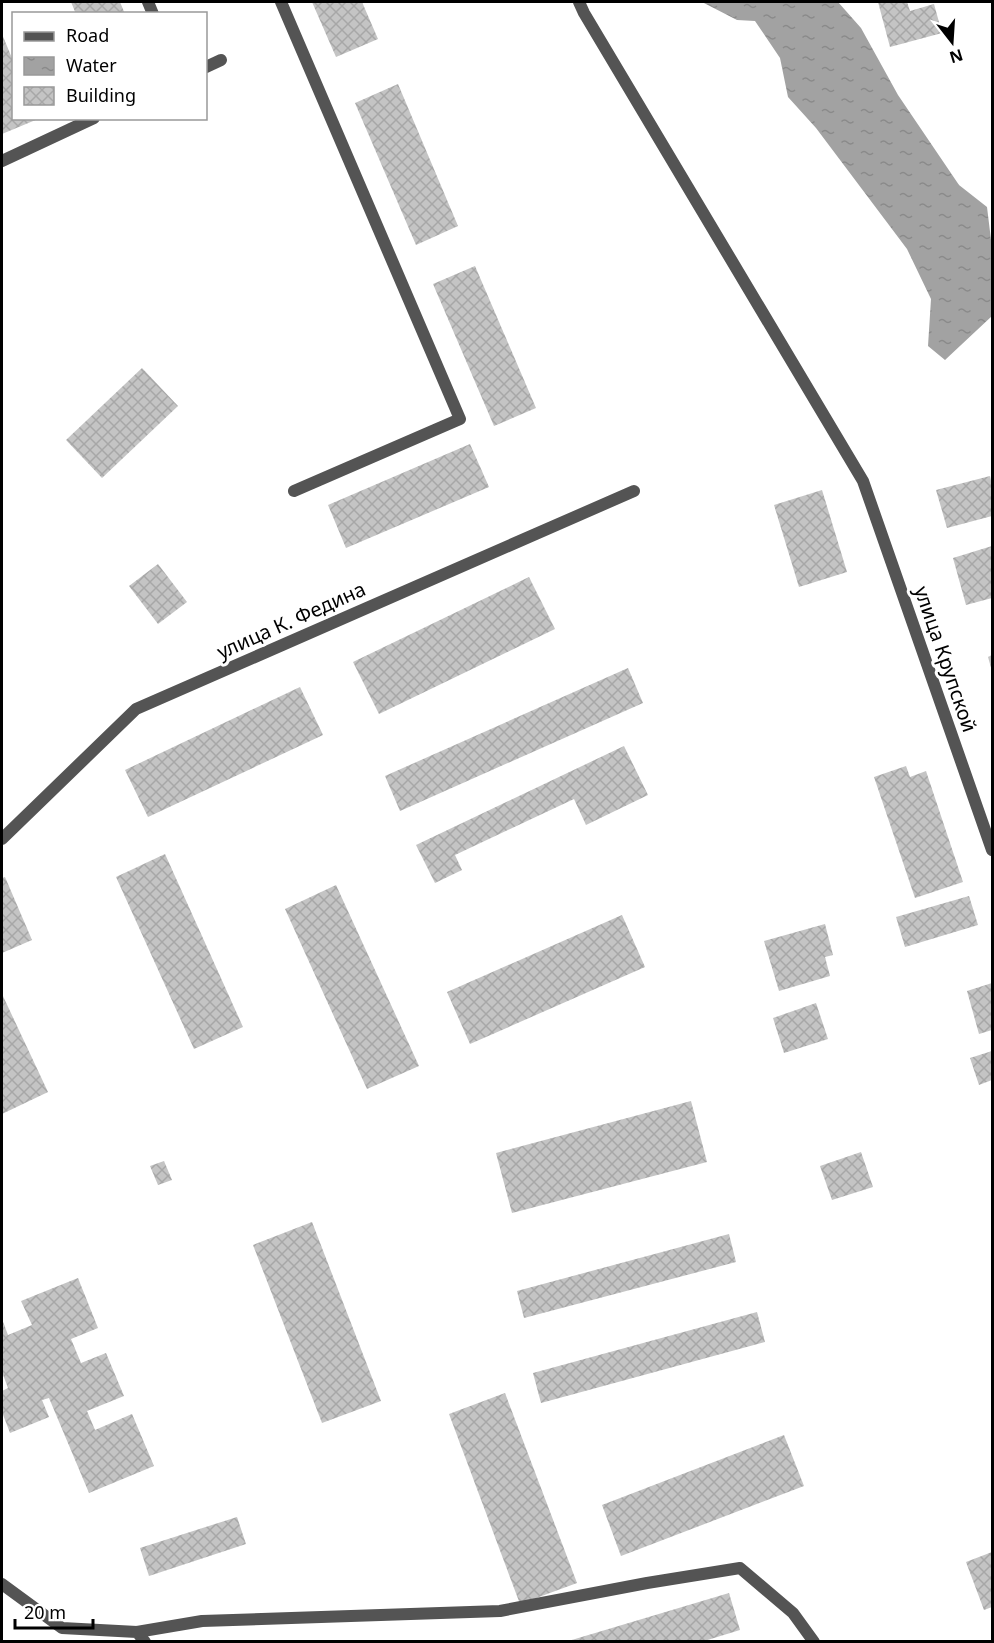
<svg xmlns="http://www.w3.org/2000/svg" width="994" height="1643" font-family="'Noto Sans',sans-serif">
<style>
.water{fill:url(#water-ripples)}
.building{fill:url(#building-cross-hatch)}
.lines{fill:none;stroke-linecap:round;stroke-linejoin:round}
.lane{stroke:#545454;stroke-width:12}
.street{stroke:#545454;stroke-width:12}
.labels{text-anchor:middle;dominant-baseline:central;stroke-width:6;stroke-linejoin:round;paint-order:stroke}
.street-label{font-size:20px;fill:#000;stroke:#fff}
</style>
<defs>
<pattern id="water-ripples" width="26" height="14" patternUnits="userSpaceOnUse" patternTransform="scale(1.5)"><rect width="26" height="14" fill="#a2a2a2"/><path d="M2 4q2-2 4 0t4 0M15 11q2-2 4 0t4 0" fill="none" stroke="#8a8a8a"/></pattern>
<pattern id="building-cross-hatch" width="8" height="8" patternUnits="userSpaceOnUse" patternTransform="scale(1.5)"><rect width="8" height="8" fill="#c4c4c4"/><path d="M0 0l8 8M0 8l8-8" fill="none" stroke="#a7a7a7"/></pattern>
</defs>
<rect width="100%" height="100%" fill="#fff"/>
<path class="water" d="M702,2H838L861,28L898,95L959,185L987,207L992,248V316L945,360L928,346L931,299L907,249L816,128L788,97L780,58L755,21L737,20Z"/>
<g class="building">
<path d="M71,2H120L125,14H76Z"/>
<path d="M312,2H362L378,39L336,57Z"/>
<path d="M878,2H907L910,11L934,4L942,33L890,47Z"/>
<path d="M2,34L14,63V118L38,119L2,134Z"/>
<path d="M398,84L458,226L416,245L355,103Z"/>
<path d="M475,266L536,408L494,426L433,284Z"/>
<path d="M142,368L178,406L102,478L66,440Z"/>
<path d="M470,444L489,487L346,548L328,505Z"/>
<path d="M990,476L992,485V516L947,528L936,490Z"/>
<path d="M822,490L847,572L799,587L774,505Z"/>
<path d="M992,546V598L966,605L953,558Z"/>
<path d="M158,564L187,602L158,624L129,586Z"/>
<path d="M529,577L555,629L379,714L353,662Z"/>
<path d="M992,655V671L988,657Z"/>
<path d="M628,668L643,703L400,811L385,776Z"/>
<path d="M300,687L323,735L148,817L125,770Z"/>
<path d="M624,746L648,795L586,825L574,799L455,855L462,870L435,883L416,845Z"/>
<path d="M906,766L910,777L926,771L963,882L915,898L874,777Z"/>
<path d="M165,854L243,1027L194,1049L116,877Z"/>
<path d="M5,877L32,940L2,953V878Z"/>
<path d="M336,885L419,1066L367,1089L285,909Z"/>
<path d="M969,896L978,925L905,947L896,917Z"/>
<path d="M622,915L645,967L470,1044L447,992Z"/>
<path d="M825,924L833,955L825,957L830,976L779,991L764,941Z"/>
<path d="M992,983V1030L979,1034L967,991Z"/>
<path d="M2,994L48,1092L2,1114Z"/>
<path d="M816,1003L828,1039L784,1053L773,1018Z"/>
<path d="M992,1051V1080L979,1085L970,1058Z"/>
<path d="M691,1101L707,1162L512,1213L496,1153Z"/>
<path d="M861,1152L873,1187L832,1200L820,1166Z"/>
<path d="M164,1161L172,1180L158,1185L150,1166Z"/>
<path d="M312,1222L381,1401L322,1423L253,1245Z"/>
<path d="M729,1234L736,1262L524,1318L517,1291Z"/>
<path d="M78,1278L98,1328L71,1339L81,1363L106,1353L124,1396L87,1411L95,1430L132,1414L154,1466L89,1493L49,1398L42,1400L49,1417L10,1433L2,1412V1391L8,1388L2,1372V1319L8,1335L32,1325L21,1301Z"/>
<path d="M757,1312L765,1342L541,1403L533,1373Z"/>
<path d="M505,1393L577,1583L520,1604L449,1414Z"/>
<path d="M784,1435L804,1486L621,1556L602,1505Z"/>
<path d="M237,1517L246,1544L149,1576L140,1548Z"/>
<path d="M992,1552V1607L984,1610L966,1562Z"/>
<path d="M729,1593L740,1630L701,1642H565Z"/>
</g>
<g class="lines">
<g class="lane">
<path d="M148,2L153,14"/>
<path d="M281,2L460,419L294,491"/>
<path d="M2,1584L62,1628L137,1632L145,1642"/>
<path d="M137,1632L202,1621L500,1611L647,1583L740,1568L793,1613L814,1642"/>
</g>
<g class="street">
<path d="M579,2L584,13L863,481L992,850"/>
<path d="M206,67L221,60"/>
<path d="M2,161L94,118"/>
<path d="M2,839L136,709L634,491"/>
</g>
</g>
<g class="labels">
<g class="street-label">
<text transform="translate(291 620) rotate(-24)">улица К. Федина</text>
<text transform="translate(946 659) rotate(71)">улица Крупской</text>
</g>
</g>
<rect width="994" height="1643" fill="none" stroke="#000000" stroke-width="6"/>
<rect x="12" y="12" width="195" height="108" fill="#ffffff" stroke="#999999" stroke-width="1.5"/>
<rect x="24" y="32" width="30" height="9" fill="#545454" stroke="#999999" stroke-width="1.5"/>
<text x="66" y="42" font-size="18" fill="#000000">Road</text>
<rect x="24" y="57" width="30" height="18" fill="url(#water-ripples)" stroke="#999999" stroke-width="1.5"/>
<text x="66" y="72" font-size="18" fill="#000000">Water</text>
<rect x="24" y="87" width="30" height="18" fill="url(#building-cross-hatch)" stroke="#999999" stroke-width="1.5"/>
<text x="66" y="102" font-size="18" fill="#000000">Building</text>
<g transform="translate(952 42) rotate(163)" stroke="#ffffff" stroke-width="4.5" paint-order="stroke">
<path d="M0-4.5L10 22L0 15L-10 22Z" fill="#000000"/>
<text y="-9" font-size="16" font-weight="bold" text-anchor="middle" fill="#000000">N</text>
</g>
<path d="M15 1619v9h78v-9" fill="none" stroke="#000000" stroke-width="3"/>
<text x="24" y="1619" font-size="18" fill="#000000" stroke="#ffffff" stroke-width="4.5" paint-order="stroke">20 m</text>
</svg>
